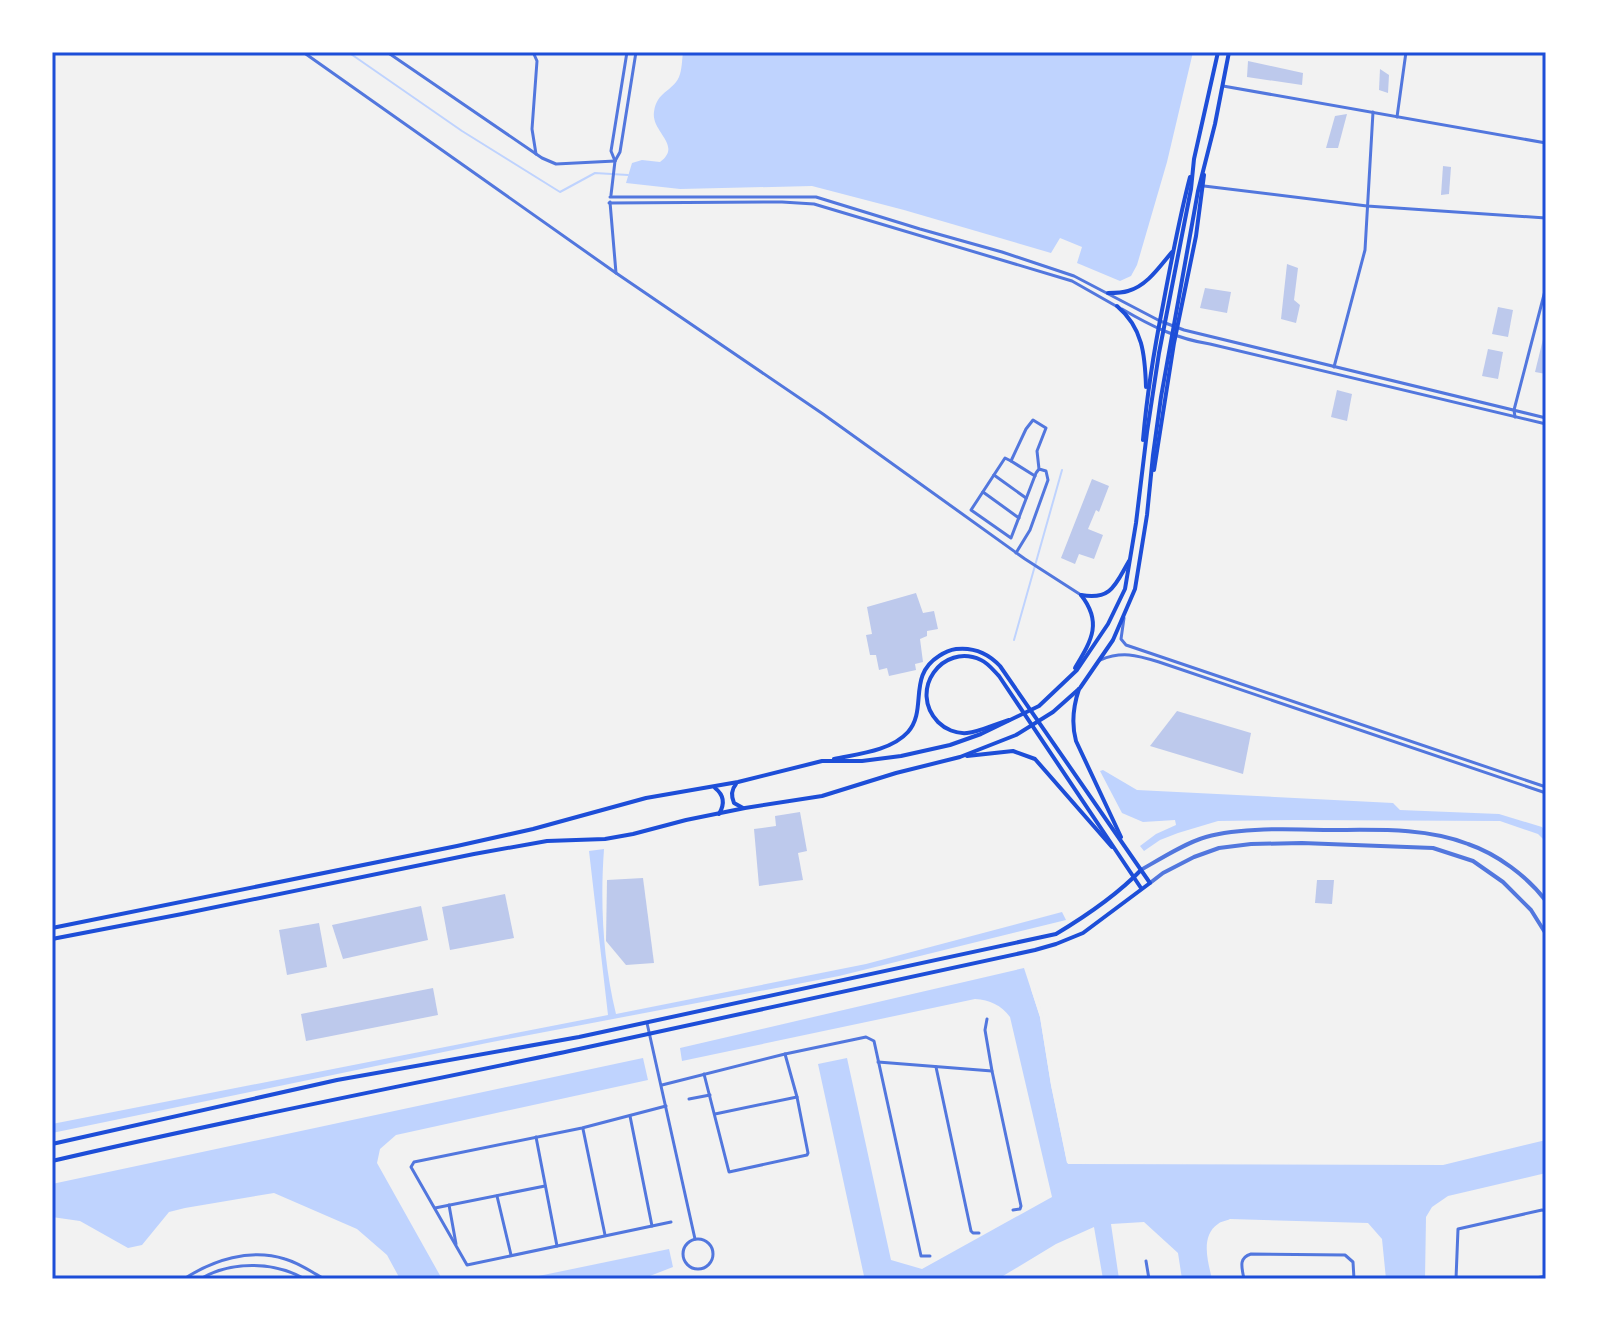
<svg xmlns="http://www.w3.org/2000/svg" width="1598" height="1331" font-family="Overpass,sans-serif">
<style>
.water{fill:#bfd3fe}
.pier{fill:#f2f2f2}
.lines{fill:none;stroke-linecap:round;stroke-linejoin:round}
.stream{stroke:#bfd3fe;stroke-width:2}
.building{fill:#bdc9ec}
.minor{stroke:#5277de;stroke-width:3}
.tertiary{stroke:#5277de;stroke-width:4}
.secondary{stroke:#1d4ed8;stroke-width:4}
.neatline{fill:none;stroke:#1d4ed8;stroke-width:3}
</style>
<rect width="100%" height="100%" fill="#f2f2f2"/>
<g class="water">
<path d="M683,52H1193L1167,162L1137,265L1131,276L1120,281L1077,263L1082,247L1060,238L1051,253L904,210L812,186L680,189L626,183L632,163L642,160L660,162C683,145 651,132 654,112C657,91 672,92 679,77C682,70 682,60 683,52Z"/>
<path d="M1103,770L1137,790L1393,803L1400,810L1499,814L1542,827L1546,832V842L1538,834L1500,821L1295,820L1218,821L1178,833L1160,840L1144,851L1140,846L1156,834L1176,825L1175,820L1143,822L1122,813L1100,771Z"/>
<path d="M604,849C600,904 603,960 616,1014L866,964L1062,912L1066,920L839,976L487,1043L52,1133V1124L608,1015L589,851Z"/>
<path d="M1024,968L1040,1017L1051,1085L1067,1162L1068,1164L1443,1165L1546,1140V1173L1448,1196L1432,1207L1426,1217L1425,1279H1386L1382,1239L1368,1223L1230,1219C1226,1221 1221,1221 1218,1224C1200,1236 1208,1262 1212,1279H1182L1178,1253L1144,1222L1111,1224L1119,1279H1103L1094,1227L1056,1244L998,1279H862L864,1276L818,1064L847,1058L891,1260L922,1269L1052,1197L1010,1017C1001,1005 990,1000 975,999L682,1061L680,1048Z"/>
<path d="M643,1058L648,1080L396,1135L380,1149L377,1163L442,1279H400L387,1255L357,1229L274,1193L185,1208L169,1212L142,1245L128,1248L80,1221L52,1217V1184Z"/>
<path d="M669,1249L673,1267L642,1279H524Z"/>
</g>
<path class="pier" d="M1035,988L1043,1016L1069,1160H1316L1315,1164L1067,1163L1051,1085L1040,1017L1031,989Z"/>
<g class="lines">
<g class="stream">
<path d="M348,52L462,131L560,192L595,173L628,175"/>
<path d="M1014,640L1062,470"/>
</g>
</g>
<g class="building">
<path d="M1248,61L1303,73L1302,85L1247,77Z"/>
<path d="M1380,69L1389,75L1388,93L1379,90Z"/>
<path d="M1347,114L1338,148H1326L1335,116Z"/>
<path d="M1443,166L1451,167L1449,194L1441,195Z"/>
<path d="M1287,264L1298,268L1294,300L1300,305L1296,323L1281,319Z"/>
<path d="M1205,288L1231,292L1227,313L1200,308Z"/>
<path d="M1498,307L1513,310L1508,337L1492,334Z"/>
<path d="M1545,331H1546V374L1535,372Z"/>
<path d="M1488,349L1503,352L1498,379L1482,376Z"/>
<path d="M1337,390L1352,394L1347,421L1331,417Z"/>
<path d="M1092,479L1109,486L1099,512L1096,510L1088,529L1103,535L1094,559L1079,554L1075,564L1061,558Z"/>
<path d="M916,593L923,613L934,611L938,629L927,631V636L920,639L923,662L915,664L916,670L889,676L887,668L879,670L876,655H870L866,635L872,634L867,607Z"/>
<path d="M1177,711L1251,733L1243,774L1150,746Z"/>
<path d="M800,812L807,851L798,853L803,880L759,886L754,829L776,826L775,816Z"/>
<path d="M643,878L654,963L626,965L606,941L607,880Z"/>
<path d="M1317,880H1334L1332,904L1315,903Z"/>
<path d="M505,894L514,938L450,950L442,907Z"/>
<path d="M421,906L428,940L343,959L332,925Z"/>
<path d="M319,923L327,967L287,975L279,930Z"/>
<path d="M433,988L438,1015L306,1041L301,1014Z"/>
</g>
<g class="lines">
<g class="minor">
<path d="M303,52L616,273"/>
<path d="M387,52L542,158L556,164L615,161"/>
<path d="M533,52L537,61L532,129L536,154"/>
<path d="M1223,86L1546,143"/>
<path d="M1397,117L1406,52"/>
<path d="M615,161L611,151L627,52"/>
<path d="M1204,186L1367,206L1546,218"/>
<path d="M611,195L615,161L620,152L636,52"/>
<path d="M610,197H816L920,229L1002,252L1074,276L1160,321L1184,330L1546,418"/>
<path d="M610,202L616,273L823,414L1025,559L1081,595"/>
<path d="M609,203L782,202L814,204L1072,281L1116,306"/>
<path d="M1122,309C1151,326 1177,339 1210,344L1546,424"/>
<path d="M1334,367L1365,250L1373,112"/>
<path d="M1515,417L1514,410L1546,287"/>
<path d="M1011,461L1035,476"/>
<path d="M994,475L1026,498"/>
<path d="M983,492L1019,518"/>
<path d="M1016,553L1030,530L1048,480L1046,471L1039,469L1036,473L1011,538L971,510L1005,458L1011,461L1026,429L1033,420L1046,428L1037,451L1039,469"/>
<path d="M1124,618L1121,639L1126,645L1546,787"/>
<path d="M1100,660C1122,651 1136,655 1159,662L1546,793"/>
<path d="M987,1019L985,1030L992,1071L1021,1206L1020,1209L1013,1210"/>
<path d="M647,1023L695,1239"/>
<path d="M878,1062L992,1071"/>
<path d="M936,1067L971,1231L973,1233H979"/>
<path d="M704,1074L729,1172L807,1155L808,1153L797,1097L785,1054"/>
<path d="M662,1085L785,1054L866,1037L874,1041L921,1256H930"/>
<path d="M689,1099L710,1095"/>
<path d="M666,1106L582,1128L414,1162L411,1167L467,1265L671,1222"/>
<path d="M715,1114L797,1097"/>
<path d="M630,1116L652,1226"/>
<path d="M583,1129L605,1235"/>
<path d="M536,1137L557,1246"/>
<path d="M497,1196L511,1255"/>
<path d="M449,1205L456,1244"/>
<path d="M435,1208L545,1186"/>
<circle cx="698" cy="1254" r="15"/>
<path d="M1146,1261L1149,1279"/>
<path d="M52,1278L55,1279"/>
<path d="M184,1279C213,1260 250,1248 285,1259C299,1263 312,1272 324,1279"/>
<path d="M200,1279C231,1261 273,1261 305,1279"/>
<path d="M1244,1279C1242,1268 1238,1258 1251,1254L1345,1255L1353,1262L1354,1279"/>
<path d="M1456,1279L1458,1229L1542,1210L1546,1211"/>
<path d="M1531,1279L1546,1276"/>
</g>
<g class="tertiary">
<path d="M1141,870C1160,859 1185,843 1206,837C1240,827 1293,829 1328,830C1375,830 1424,827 1468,844C1497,854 1527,876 1546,901"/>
<path d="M1150,883L1163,873L1194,857L1219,848L1251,844L1302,843L1433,848L1473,861L1503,882L1531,910L1546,934"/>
</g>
<g class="secondary">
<path d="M1108,293C1114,293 1122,293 1128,291C1147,286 1160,266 1172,252"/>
<path d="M1117,306C1143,328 1145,355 1146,387"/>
<path d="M1143,440C1147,394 1154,350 1163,305C1171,262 1179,219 1190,177"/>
<path d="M1154,470L1174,343L1196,236L1204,175"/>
<path d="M1081,595C1112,601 1116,583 1129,561"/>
<path d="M1075,668C1091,641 1103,623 1081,595"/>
<path d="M1079,689C1073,707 1071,723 1076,741L1121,837"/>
<path d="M1009,720C995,724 980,732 967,733C956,734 945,729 938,722C908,691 942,642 981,660C988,663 994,671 999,676L1141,888"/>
<path d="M967,756L1013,751L1035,759L1112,847"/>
<path d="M736,784C731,790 731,796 734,803L743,808"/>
<path d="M715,788C724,795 725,804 719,814"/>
<path d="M52,928L457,846L533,829L646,798L738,782L822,761H862L901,756L950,745L981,734L1039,706L1077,670L1108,624L1125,589L1136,523L1147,432L1159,353L1191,189L1194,159L1218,52"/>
<path d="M52,939L182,914L474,854L547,841L605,839L633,834L686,820L745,808L822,796L896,773L960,757L1016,735L1053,712L1080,688L1113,640L1135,589L1147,515L1153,455L1161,397L1198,191L1215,124L1229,52"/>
<path d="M52,1144L337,1080L579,1037L1056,934C1086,916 1116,896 1141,870"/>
<path d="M52,1161C227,1120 404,1086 579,1049C732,1017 884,984 1035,950L1056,944L1083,933L1150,883L1000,666C988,653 974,647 956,649C949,650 945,652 939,656C907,676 928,709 908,732C891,751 857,754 834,759"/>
</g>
</g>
<rect width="1598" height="1331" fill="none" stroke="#ffffff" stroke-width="108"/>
<rect x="54" y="54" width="1490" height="1223" class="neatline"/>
</svg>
